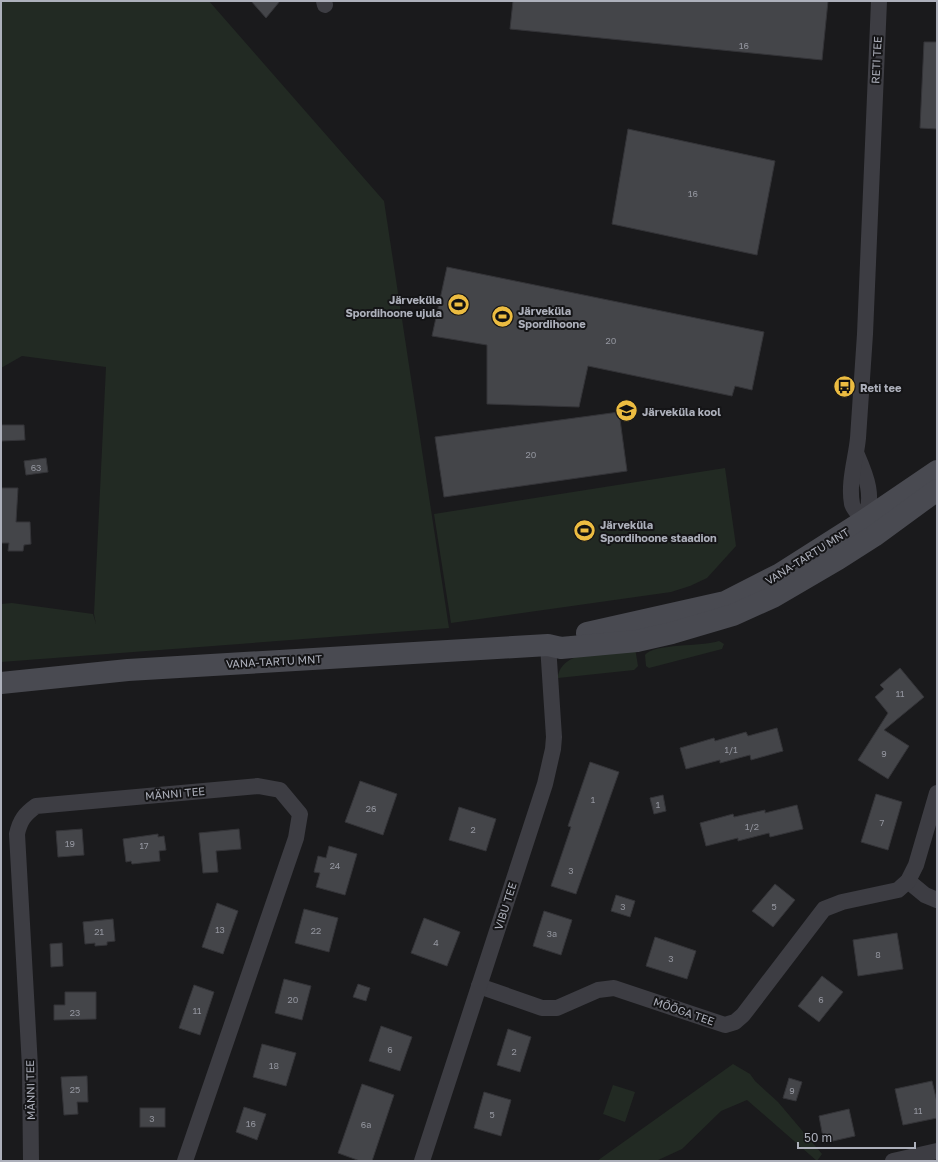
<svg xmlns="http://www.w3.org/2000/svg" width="938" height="1162" font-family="'Golos Text',sans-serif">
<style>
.green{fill:#222a23}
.building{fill:#444549;stroke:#343438}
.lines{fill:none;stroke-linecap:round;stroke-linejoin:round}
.street{stroke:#3d3d43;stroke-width:16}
.secondary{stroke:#494a51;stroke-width:22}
.labels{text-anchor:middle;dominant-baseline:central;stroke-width:4;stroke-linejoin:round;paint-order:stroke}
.number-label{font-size:9px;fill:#93959e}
.street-label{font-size:11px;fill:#adb0bb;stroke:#151517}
.poi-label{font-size:11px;font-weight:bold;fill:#adb0bb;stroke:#151517;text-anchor:start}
</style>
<rect width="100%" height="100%" fill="#1a1a1c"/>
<g class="green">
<path d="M1,1H209L384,201L449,628L1,662V604L12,603L93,614L96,624L94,614L106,367L22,356L1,368Z"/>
<path d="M725,468L736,546L707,578L690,586L671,592L451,623L434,514Z"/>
<path d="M719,641L724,644L722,649L649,668L646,666L645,655C654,643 702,647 719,641Z"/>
<path d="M635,648L638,666L634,670L558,678C560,649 612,651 635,648Z"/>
<path d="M733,1064L750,1074L755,1081L778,1102L822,1154L817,1161L747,1100L721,1111L682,1149L656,1161H597Z"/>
<path d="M613,1085L635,1092L625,1122L603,1114Z"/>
</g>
<g class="building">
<path d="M251,1H280L266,18Z"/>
<path d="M513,1H828L822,60L510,29Z"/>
<path d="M924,42H937V129L920,128Z"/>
<path d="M628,129L775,161L757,255L612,224Z"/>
<path d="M447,267L764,332L752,390L735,386L732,396L588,366L579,407L487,404V345L432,336Z"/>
<path d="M619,412L627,471L444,497L435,437Z"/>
<path d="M1,425H24L25,440L1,441Z"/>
<path d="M46,458L48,472L26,475L24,461Z"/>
<path d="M1,488H18L16,522H30L31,544L24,545L23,551H8L9,543H1Z"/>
<path d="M900,668L924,697L884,730L909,746L888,779L858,760L888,713L875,697L884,689L880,685Z"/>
<path d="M777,728L783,751L751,760L750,755L720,763V760L686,769L680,748L714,738L715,741L746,732L748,736Z"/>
<path d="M590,762L619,772L576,894L551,886L571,827L568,826Z"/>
<path d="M360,781L397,794L383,835L345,822Z"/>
<path d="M876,794L902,802L888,850L861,842Z"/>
<path d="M663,795L666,811L654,814L650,798Z"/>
<path d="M797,805L803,829L770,837L769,833L738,841V838L706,846L700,823L733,814L734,817L765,810V813Z"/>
<path d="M459,807L496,819L486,851L449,840Z"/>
<path d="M82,829L84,855L58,857L56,831Z"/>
<path d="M239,829L241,849L216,851L218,872L203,873L199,833Z"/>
<path d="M158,834V837L164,836L166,850L159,851L160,861L132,864L131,861L126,862L123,839Z"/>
<path d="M329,846L357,854L345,895L316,887L320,873L314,872L318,856L326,858Z"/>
<path d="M775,884L795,900L773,927L752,911Z"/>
<path d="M616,895L635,901L630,917L611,911Z"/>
<path d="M217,903L238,911L223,954L202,947Z"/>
<path d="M304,909L338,918L329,952L295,943Z"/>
<path d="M544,911L572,920L561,955L533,946Z"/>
<path d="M424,918L460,932L447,966L411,953Z"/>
<path d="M113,919L115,941L107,942V945L95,946V943L85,944L83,922Z"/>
<path d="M897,933L903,969L858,976L853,940Z"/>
<path d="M655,937L696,951L687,979L646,966Z"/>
<path d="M62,943L63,966L51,967L50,944Z"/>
<path d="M822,976L843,992L819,1022L798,1006Z"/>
<path d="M284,979L311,986L302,1020L275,1013Z"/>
<path d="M358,984L370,988L366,1001L353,997Z"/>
<path d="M194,985L214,992L200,1035L179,1028Z"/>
<path d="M65,992H96V1019L54,1020V1005H65Z"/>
<path d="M381,1026L412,1037L400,1071L369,1061Z"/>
<path d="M508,1029L531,1037L520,1072L497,1065Z"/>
<path d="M262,1044L296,1053L286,1086L253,1077Z"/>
<path d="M87,1076L88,1102H77L78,1114L64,1115L61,1077Z"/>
<path d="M789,1078L802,1082L796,1101L783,1098Z"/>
<path d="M932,1081L937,1102V1118L903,1125L895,1089Z"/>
<path d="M362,1084L394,1095L372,1161H360L338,1153Z"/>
<path d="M484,1092L511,1100L501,1136L474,1128Z"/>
<path d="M244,1107L266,1114L257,1140L236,1132Z"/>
<rect x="140" y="1108" width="25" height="19"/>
<path d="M849,1109L855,1136L824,1143L819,1116Z"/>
</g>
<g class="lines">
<g class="street">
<path d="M324,1L325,5"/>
<path d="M857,455C867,478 874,496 865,520"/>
<path d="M870,530C867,523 853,510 852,504C848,482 856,459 858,438L865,334L879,1"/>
<path d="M908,881L925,895L937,900"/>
<path d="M479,986L542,1008H557L598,990L614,988L725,1025L735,1022L743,1015L824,909L842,902L898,890L908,881L916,865L937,793"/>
<path d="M31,1161L30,1067L17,834C20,820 25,814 36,806L258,786L280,790L300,814L296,838L185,1161"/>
<path d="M422,1161L545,784L553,749L554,737L548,645"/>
<path d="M893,1161L937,1151"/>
</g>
<g class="secondary">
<path d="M587,633L725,602L780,574L865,520L937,471"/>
<path d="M1,683L128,670L548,645L561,648L637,641L672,633L733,615L773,597L838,559L874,536L937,490"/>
</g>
</g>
<defs>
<symbol id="stadium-disc" viewBox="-11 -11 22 22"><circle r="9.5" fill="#ecbc41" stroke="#151517"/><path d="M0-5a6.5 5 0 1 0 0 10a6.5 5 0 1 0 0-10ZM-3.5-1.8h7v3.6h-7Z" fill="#111"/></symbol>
<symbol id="bus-disc" viewBox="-11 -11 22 22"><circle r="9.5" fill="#ecbc41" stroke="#151517"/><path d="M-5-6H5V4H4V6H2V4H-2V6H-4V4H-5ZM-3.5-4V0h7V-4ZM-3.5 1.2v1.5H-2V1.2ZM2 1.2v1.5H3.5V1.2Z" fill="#111"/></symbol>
<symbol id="school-disc" viewBox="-11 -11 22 22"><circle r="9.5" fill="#ecbc41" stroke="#151517"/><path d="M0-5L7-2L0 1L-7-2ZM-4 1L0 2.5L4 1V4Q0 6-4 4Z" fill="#111"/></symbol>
</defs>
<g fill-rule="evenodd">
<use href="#stadium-disc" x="446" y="292" width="25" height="25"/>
<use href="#stadium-disc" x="490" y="304" width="25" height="25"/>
<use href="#bus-disc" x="832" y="374" width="25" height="25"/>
<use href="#school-disc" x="614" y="398" width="25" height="25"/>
<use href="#stadium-disc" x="572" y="518" width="25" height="25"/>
</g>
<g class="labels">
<g class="number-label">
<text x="744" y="45">16</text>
<text x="693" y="193">16</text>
<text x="611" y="340">20</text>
<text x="531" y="454">20</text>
<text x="36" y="467">63</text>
<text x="900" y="693">11</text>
<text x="731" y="749">1/1</text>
<text x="884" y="753">9</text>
<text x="593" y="799">1</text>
<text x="658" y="804">1</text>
<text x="371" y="808">26</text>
<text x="882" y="822">7</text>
<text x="752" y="826">1/2</text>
<text x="473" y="829">2</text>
<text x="70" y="843">19</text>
<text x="144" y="845">17</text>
<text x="335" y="865">24</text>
<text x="571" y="870">3</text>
<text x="623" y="906">3</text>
<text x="774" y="906">5</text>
<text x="220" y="929">13</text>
<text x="316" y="930">22</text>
<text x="99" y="931">21</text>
<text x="552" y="933">3a</text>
<text x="436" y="942">4</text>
<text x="878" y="954">8</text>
<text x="671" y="958">3</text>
<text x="293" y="999">20</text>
<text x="821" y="999">6</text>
<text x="197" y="1010">11</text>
<text x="75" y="1012">23</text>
<text x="390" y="1049">6</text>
<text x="514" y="1051">2</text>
<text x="274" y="1065">18</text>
<text x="75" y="1089">25</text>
<text x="792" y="1090">9</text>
<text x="918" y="1110">11</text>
<text x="492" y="1114">5</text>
<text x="152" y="1118">3</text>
<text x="251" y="1123">16</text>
<text x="366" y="1124">6a</text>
</g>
<g class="street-label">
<text transform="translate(876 60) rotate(-87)">RETI TEE</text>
<text transform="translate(807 556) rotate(-32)">VANA-TARTU MNT</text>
<text transform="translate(274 661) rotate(-3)">VANA-TARTU MNT</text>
<text transform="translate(175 793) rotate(-5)">MÄNNI TEE</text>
<text transform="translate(505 906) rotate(-72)">VIBU TEE</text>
<text transform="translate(684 1011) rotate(19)">MÕÕGA TEE</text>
<text transform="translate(30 1090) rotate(-91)">MÄNNI TEE</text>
</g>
<g class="poi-label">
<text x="442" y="299" text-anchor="end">Järveküla<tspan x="442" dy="13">Spordihoone ujula</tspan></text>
<text x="518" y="310">Järveküla<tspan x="518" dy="13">Spordihoone</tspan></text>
<text x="860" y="387">Reti tee</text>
<text x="642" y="411">Järveküla kool</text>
<text x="600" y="524">Järveküla<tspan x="600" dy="13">Spordihoone staadion</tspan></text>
</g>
</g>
<rect width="938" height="1162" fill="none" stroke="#adb0bb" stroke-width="4"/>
<path d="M798 1142v6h117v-6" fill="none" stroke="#adb0bb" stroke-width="2"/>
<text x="804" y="1142" font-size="12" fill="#adb0bb" stroke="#151517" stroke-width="3" paint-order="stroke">50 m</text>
</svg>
